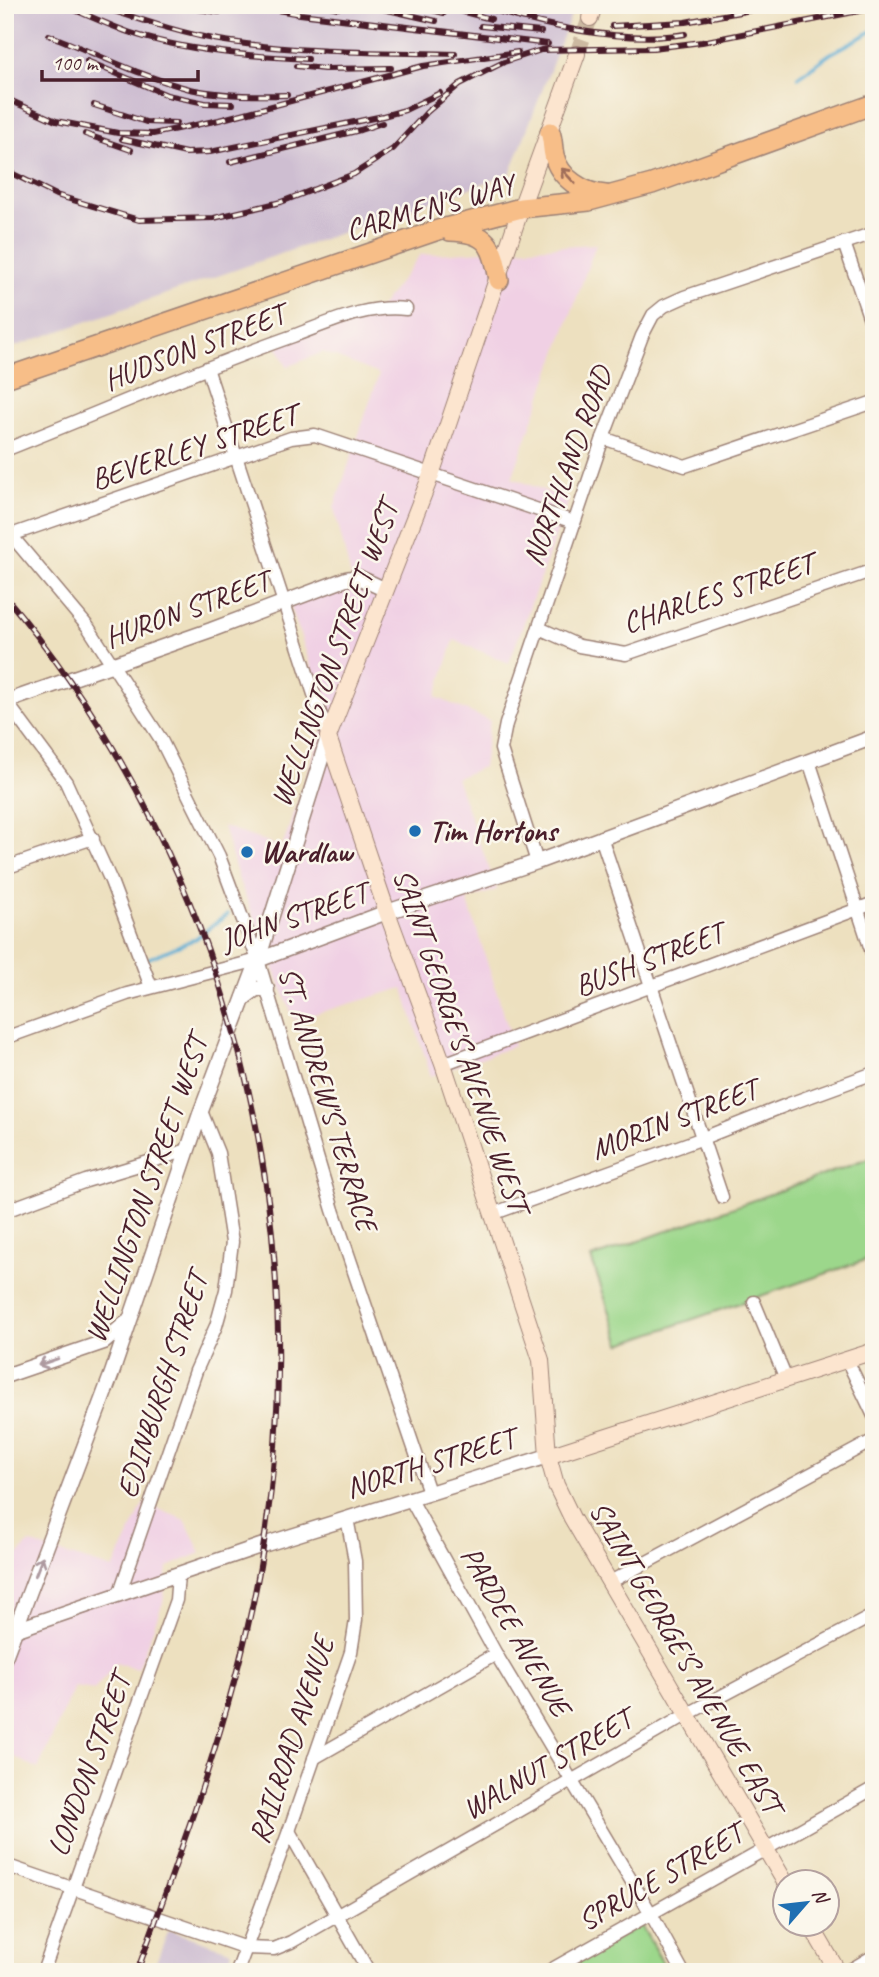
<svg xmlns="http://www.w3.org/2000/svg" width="879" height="1977" font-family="Caveat,sans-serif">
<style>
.built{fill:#f0d0e4}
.industrial{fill:#cebed1}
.green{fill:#9cd78b;stroke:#737b5b;stroke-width:2}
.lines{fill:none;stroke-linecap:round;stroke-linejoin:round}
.stream{stroke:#59acd4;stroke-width:3.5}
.secondary-tunnel{stroke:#ccb9a1;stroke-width:16;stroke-dasharray:16 8;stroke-linecap:butt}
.minor-casing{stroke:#9c8075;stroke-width:15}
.tertiary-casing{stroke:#9c8075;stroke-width:17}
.secondary-casing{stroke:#9c8075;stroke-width:18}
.trunk-casing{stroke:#9c8075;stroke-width:22}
.minor{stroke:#fff;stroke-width:12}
.tertiary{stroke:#fff;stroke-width:14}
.secondary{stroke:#fce5cf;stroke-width:16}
.trunk{stroke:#f7be88;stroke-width:19}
.rail-casing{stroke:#4a1f2b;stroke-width:6}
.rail{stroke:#fbf7ec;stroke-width:3.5;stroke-dasharray:10;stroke-linecap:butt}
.oneway{stroke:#a06e5a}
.oneway2{stroke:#ae9aa0}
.poi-dot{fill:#1f6fb2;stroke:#fbf7ec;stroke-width:2.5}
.labels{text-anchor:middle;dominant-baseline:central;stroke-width:5;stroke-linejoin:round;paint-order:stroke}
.street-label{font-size:30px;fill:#4a1f2b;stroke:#fbf7ec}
.poi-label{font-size:30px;font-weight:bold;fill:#4a1f2b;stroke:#fbf7ec;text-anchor:start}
</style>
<rect width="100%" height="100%" fill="#fbf7ec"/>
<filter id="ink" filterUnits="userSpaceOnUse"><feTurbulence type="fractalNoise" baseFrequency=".0143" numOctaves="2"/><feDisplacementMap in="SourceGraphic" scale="14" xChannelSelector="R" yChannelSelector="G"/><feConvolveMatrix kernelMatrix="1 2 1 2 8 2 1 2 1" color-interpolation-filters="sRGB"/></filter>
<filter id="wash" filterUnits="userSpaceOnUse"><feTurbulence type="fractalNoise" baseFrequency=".00686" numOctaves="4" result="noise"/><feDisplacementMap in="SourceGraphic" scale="28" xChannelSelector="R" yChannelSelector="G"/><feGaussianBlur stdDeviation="1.57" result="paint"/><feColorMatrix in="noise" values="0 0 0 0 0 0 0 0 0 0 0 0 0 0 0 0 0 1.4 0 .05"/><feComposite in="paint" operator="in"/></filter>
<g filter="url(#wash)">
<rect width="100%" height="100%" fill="#ede0bf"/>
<g class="built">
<path d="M596,244L512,478L569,500L509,663L454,640L436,697L490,721L483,767L456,778L497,890L467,899L514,1046L431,1076L403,988L294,1020L238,878L223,826L282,848L327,715L290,604L352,581L334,508L379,374L323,352L287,367L276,344L379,309L420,255Z"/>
<path d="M144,1503L185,1520L201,1553L168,1567L163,1602L138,1669L117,1663L94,1690L74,1687L38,1769L5,1752V1570L29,1543L113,1569Z"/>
</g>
<g class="industrial">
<path d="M5,5H575L510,174L5,350Z"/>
<path d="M169,1930L232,1951L225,1972H152Z"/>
</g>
<g class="green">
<path d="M874,1157V1257L621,1344L591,1258Z"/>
<path d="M641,1925L668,1972H560Z"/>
</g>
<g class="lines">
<g class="stream">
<path d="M798,77L830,54L874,30"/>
<path d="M147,959L195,939L228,914"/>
</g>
</g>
</g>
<g filter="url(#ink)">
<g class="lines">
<path class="secondary-tunnel" d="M577,54L590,18"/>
<defs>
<g id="minor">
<path d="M844,243L874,331"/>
<path d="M207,368L328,737"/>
<path d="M603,438L685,466L874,402"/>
<path d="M5,450C101,412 196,370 293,336C329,323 367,304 406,309"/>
<path d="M5,528L88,627L160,738L219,856L258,960L333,1210L429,1492"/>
<path d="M11,535L291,438L315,435L574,522"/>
<path d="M539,628L579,646L626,654L874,570"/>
<path d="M5,700L66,782L111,881L151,987"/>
<path d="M809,761L874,959"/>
<path d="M601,837L722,1197"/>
<path d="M537,862L501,749L506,724L603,438L642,336L653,315L664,306L684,297L874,233"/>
<path d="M5,868L93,838"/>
<path d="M5,1038L127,994L258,960"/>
<path d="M443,1064L874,903"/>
<path d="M5,1211L86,1181L188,1150"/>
<path d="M492,1214L703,1138L789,1104L874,1073"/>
<path d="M754,1302L786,1379"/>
<path d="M847,1360L874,1416"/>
<path d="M410,1498L496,1654L650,1912L683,1972"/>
<path d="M610,1582L874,1440"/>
<path d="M120,1592L196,1371L216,1326L226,1290L232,1242L218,1153L201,1111"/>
<path d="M314,1758L496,1654"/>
<path d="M289,1831L369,1972"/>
<path d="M5,1865L246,1948L274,1949L291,1942L686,1715L874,1615"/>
<path d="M43,1972L176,1600L178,1575"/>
<path d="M237,1972L289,1831L351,1652L356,1620L355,1561L347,1518"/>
<path d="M547,1972L874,1788"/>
<path d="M847,1972L874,1956"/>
</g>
<g id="tertiary">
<path d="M5,702L211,630L346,579L358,577L386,590"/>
<path d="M258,960L387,912L537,862L874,737"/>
<path d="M244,998L256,989H267"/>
<path d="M5,1376L104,1342L126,1323"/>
<path d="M15,1630L263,1545L548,1456"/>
<path d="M5,1657L112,1373L201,1111L258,960L328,737"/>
</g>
<g id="secondary">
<path d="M590,18L594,5"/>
<path d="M577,54L521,208L431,475L328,737L387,912L443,1064L541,1360L548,1456L556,1485L572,1518L785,1882"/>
<path d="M548,1456L874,1351"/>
<path d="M810,1924L838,1972"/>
</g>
<g id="trunk">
<path d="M550,132C553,140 552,147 554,155C559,178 584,194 606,195"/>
<path d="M450,231C488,232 493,245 499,280"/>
<path d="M5,378L438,230L521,208L589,201L652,184L874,104"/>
</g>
</defs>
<use href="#minor" class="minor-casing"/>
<use href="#tertiary" class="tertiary-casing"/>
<use href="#secondary" class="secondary-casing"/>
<use href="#trunk" class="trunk-casing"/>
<use href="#minor" class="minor"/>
<use href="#tertiary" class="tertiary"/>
<use href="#secondary" class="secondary"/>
<use href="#trunk" class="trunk"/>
<defs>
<g id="rail">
<path d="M63,5C85,14 106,24 128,32C184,51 249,56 308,59"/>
<path d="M96,5C139,19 181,34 225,41C301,53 378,52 455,54"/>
<path d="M170,5L219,12"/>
<path d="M211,5L259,12"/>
<path d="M250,5L300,14L548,44"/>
<path d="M326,5L338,8"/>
<path d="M366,5L436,21"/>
<path d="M414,5L444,13"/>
<path d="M437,5L491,19"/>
<path d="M478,5C537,25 622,44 685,34"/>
<path d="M481,26L541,32"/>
<path d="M612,26L685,22L778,5"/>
<path d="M49,35C95,53 142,77 190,89C222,96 255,96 287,95"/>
<path d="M87,61L167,95L205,103L233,104"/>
<path d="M296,66L324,69L391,68"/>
<path d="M5,98L56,121L118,133L153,134L219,120L423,66L518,52"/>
<path d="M94,105L146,122L176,123"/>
<path d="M85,134L131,150"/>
<path d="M122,139L186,153L210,152L383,116L405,110L440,93"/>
<path d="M230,162L360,130L382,123"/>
<path d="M5,170L56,195L139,220L214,218L281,202L354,174L393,149L427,112L460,84L504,62L541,50L653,48L702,42L874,8"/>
<path d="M5,596C244,880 331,1269 247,1630C221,1744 177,1861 137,1972"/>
</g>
</defs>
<use href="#rail" class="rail-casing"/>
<use href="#rail" class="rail"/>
</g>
<defs><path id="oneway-shaft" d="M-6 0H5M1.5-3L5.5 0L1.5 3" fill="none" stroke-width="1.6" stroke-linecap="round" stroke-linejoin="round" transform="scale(1.75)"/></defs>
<use class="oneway" href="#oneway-shaft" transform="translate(568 176) rotate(-133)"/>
<g class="oneway2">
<use href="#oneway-shaft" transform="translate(48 1362) rotate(161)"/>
<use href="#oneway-shaft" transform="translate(39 1566) rotate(-69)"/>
</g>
</g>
<g class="poi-dot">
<circle cx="415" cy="831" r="7"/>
<circle cx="247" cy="852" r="7"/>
</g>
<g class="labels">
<g class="street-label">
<text transform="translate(430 207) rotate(-16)">CARMEN'S WAY</text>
<text transform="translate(194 347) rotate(-21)">HUDSON STREET</text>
<text transform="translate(194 447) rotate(-18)">BEVERLEY STREET</text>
<text transform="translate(567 466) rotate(-70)">NORTHLAND ROAD</text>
<text transform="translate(718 593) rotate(-18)">CHARLES STREET</text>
<text transform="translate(187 609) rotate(-20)">HURON STREET</text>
<text transform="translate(334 654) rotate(-70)">WELLINGTON STREET WEST</text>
<text transform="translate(294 916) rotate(-19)">JOHN STREET</text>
<text transform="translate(649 959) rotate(-21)">BUSH STREET</text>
<text transform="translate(461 1040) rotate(71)">SAINT GEORGE'S AVENUE WEST</text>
<text transform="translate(328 1099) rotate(73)">ST. ANDREW'S TERRACE</text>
<text transform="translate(674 1119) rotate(-21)">MORIN STREET</text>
<text transform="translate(146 1189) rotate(-71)">WELLINGTON STREET WEST</text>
<text transform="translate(162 1385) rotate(-72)">EDINBURGH STREET</text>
<text transform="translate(430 1463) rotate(-17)">NORTH STREET</text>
<text transform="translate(516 1631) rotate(60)">PARDEE AVENUE</text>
<text transform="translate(686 1657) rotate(60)">SAINT GEORGE'S AVENUE EAST</text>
<text transform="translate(291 1740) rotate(-72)">RAILROAD AVENUE</text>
<text transform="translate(547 1764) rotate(-30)">WALNUT STREET</text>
<text transform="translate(89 1765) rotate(-70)">LONDON STREET</text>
<text transform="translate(660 1877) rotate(-30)">SPRUCE STREET</text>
</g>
<g class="poi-label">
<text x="429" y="831">Tim Hortons</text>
<text x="261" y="852">Wardlaw</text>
</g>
</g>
<rect width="879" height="1977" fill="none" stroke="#fbf7ec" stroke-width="28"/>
<g transform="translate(806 1903) rotate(62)"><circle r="33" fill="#fbf7ec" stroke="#b4a19f" stroke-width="2"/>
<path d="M0-5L12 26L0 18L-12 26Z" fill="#1f6fb2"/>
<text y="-10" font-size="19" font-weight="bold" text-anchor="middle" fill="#4a1f2b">N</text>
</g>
<path d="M42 70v10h156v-10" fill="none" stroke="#4a1f2b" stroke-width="3.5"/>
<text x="52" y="70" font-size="21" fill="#4a1f2b" stroke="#fbf7ec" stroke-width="5" paint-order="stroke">100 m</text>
</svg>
